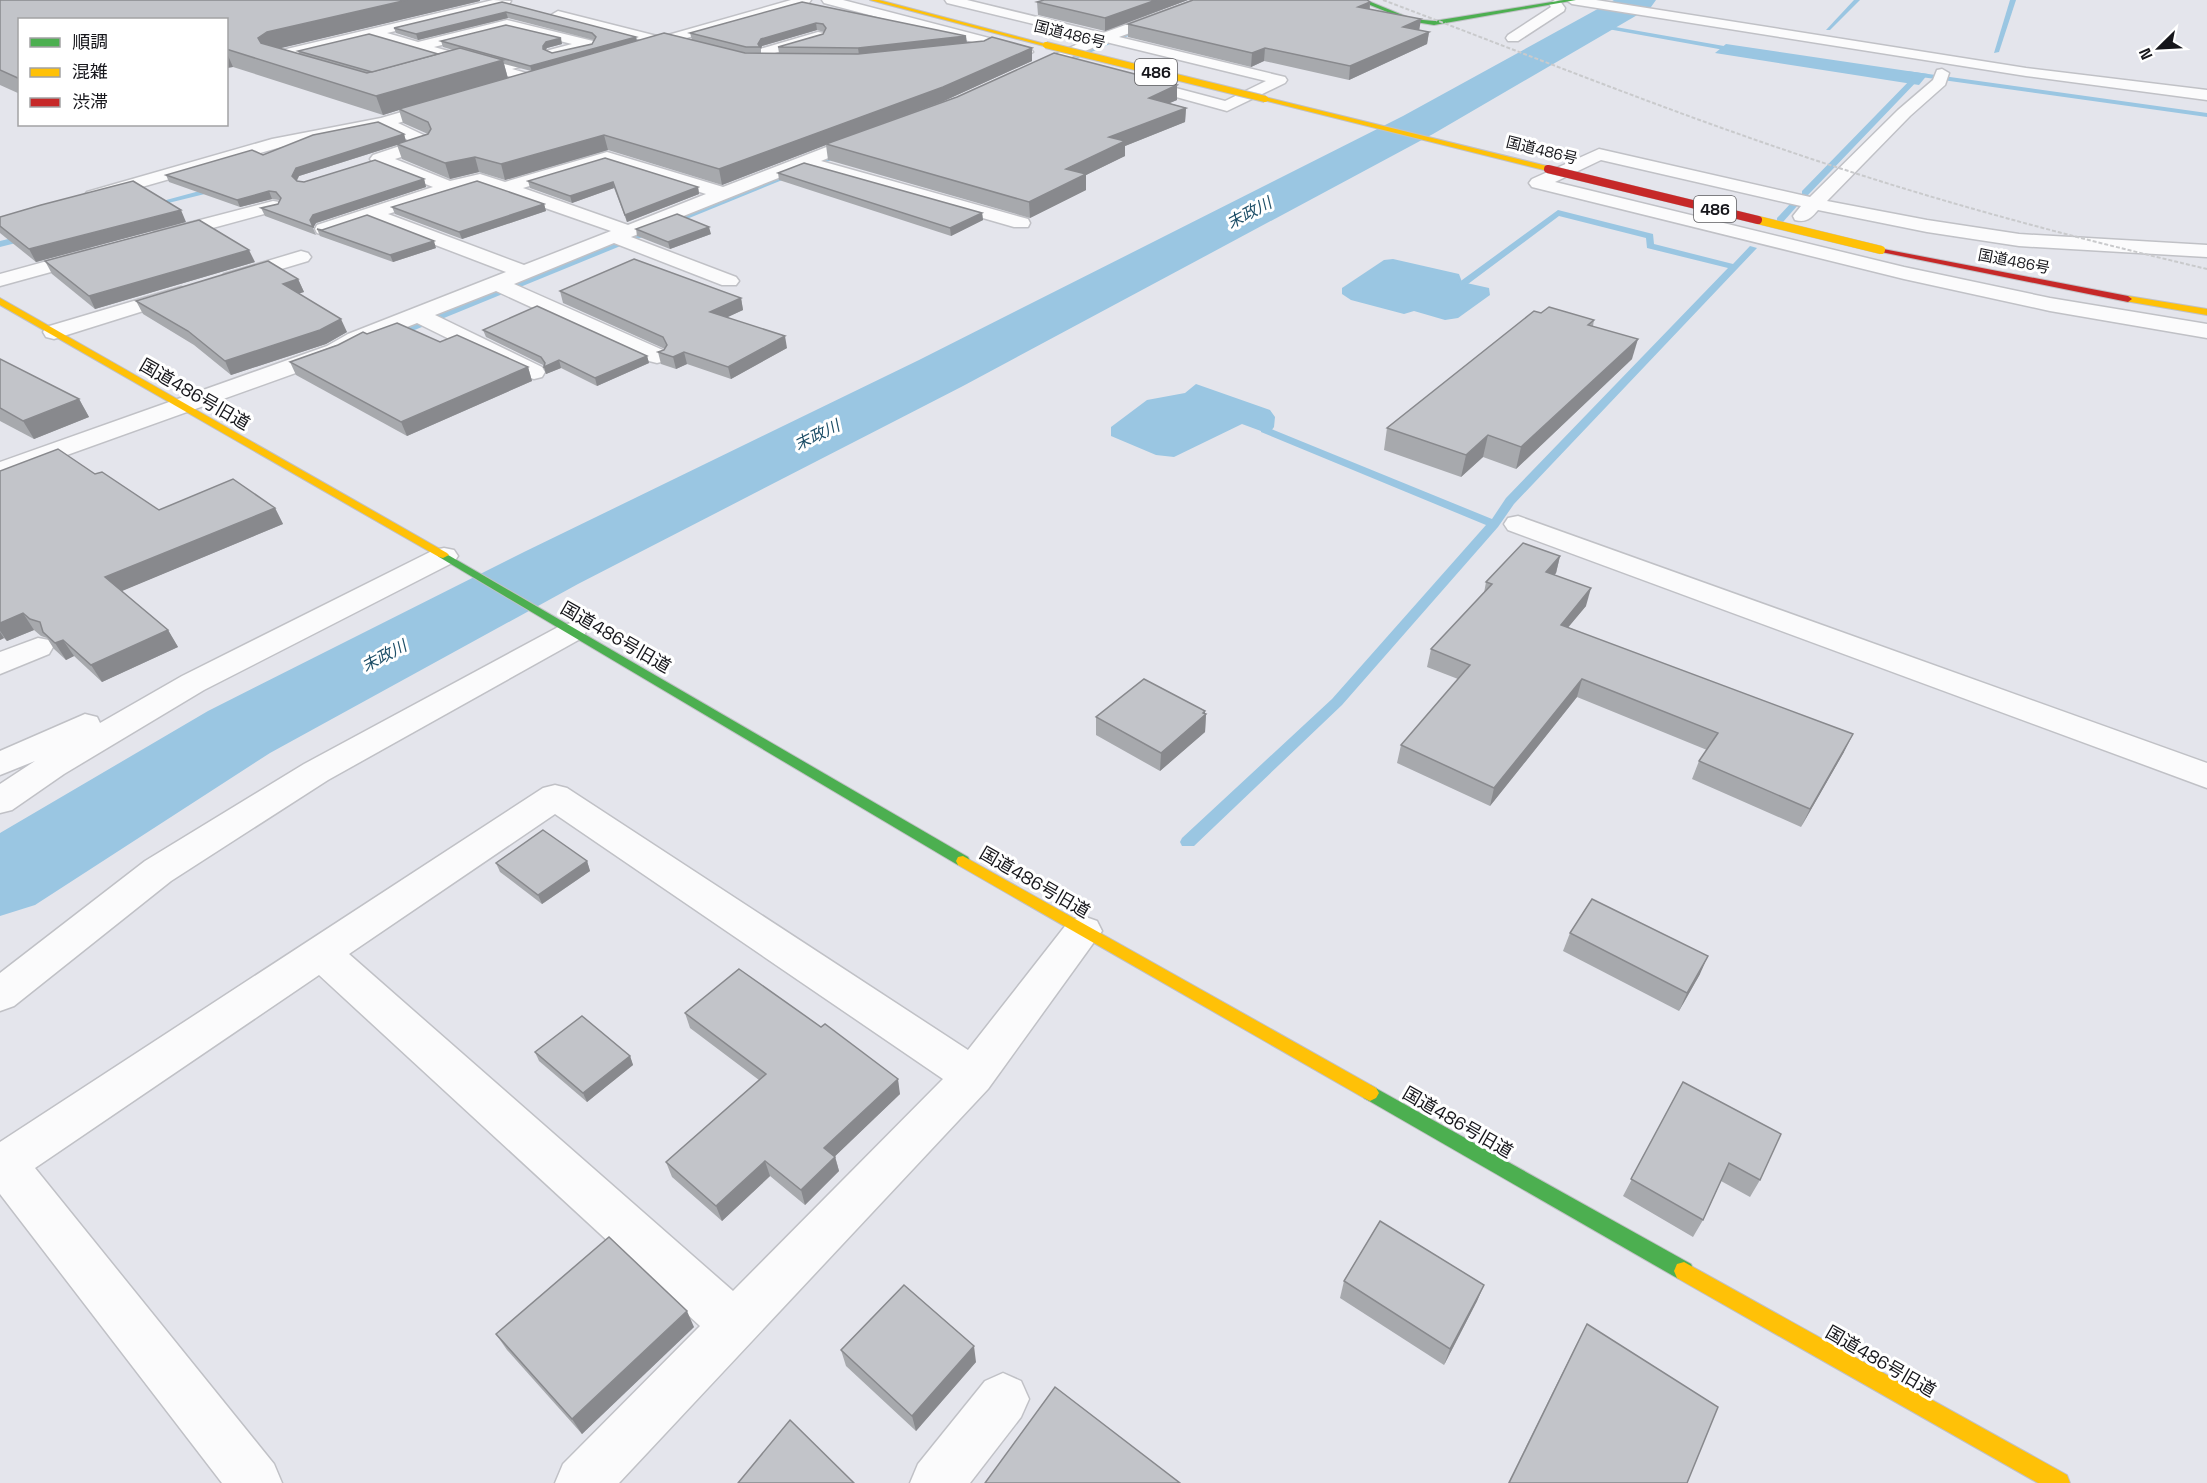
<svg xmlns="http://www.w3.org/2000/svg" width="2207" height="1483" font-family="'Space Grotesk','Noto Sans JP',sans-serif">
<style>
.water{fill:#9ac6e2}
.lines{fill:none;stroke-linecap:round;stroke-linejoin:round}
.stream{fill:#9ac6e2;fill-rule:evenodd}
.river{fill:#9ac6e2;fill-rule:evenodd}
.street-casing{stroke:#c0c1c6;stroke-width:3}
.fast-casing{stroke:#c0c1c6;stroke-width:2}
.slow-casing{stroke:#c0c1c6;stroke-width:2}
.jam-casing{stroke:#c0c1c6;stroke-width:2}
.street{fill:#fbfbfc;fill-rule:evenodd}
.fast{fill:#4caf50;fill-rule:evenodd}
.slow{fill:#ffc107;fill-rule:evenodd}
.jam{fill:#c62828;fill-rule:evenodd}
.rail{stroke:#c9cacc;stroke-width:2;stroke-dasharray:4 2;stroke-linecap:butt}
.slow-bridge-far1-casing{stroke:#c2c2c6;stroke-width:8;stroke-linecap:butt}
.slow-bridge-casing{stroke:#c2c2c6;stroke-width:9;stroke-linecap:butt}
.jam-bridge-casing{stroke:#c2c2c6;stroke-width:9;stroke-linecap:butt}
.slow-bridge-far1{stroke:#ffc107;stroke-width:6}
.slow-bridge{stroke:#ffc107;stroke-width:8}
.jam-bridge{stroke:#c62828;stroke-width:8}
.wall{fill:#a7a9ad;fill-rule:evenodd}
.shaded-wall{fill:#88898d}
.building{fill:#c2c4c9;stroke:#88898d;stroke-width:1.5}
.labels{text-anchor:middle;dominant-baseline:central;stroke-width:6;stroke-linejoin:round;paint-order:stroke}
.far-street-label{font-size:15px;fill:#16161b;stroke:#fff}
.shield{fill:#fff;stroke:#5c5c5f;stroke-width:1.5}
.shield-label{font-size:16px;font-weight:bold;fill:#16161b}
.far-water-label{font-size:16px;font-style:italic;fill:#1e4f68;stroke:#fff}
.street-label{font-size:18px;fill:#16161b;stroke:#fff}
</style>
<rect width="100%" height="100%" fill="#e4e5ec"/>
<g class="water">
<path d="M1726,44L1928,74L1919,85L1715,53Z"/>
<path d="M1393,259L1459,274L1462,282L1489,288L1490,295L1458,318L1445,320L1414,311L1404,314L1351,300L1342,294V288L1384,260Z"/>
<path d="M1196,384L1270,410L1275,417L1274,427L1269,434L1242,424L1174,457L1156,455L1111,436V427L1147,400L1185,393Z"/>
</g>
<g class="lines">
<g class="stream">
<path d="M1854,0H1860L1830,30H1826Z"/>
<path d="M2010,0H2016L1999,52L1994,53Z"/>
<path d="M1593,23L1741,49L1744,51L1741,53L1591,26Z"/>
<path d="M1142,26L1144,29L1078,58L1073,57Z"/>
<path d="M1907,71L2207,113V117L1921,77L1808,195H1802V191L1914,76L1905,74Z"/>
<path d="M844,150L851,152L395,338L386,336Z"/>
<path d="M218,186L222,188L221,190L148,208L144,206Z"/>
<path d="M1791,203L1798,205L1783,222H1777V218Z"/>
<path d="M1558,210L1653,234L1654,244L1733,264L1750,246L1757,248L1514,504L1498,527L1342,705L1194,846H1182L1180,842L1182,838L1332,699L1486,525L1261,432V428H1269L1492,519L1506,498L1728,268L1647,248L1646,238L1559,216L1464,287H1458V283Z"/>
<path d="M29,234L33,237L32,239L0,247V241Z"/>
</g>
<path class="river" d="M1614,0H1656L1651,7L1433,134L963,386L578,584L270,753L35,905L0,916V833L208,711L524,552L919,360L1403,116Z"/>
<defs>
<g id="street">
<path d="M493,0L511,1L509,4L387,33L418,42L507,20L593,41L595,44L593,47L512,69L537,76L539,79L532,83L371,37L291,56L304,60L306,63L299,67L269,59L267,56L274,52ZM507,28L572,44L504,62L502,66L434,47Z"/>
<path d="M791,0H811L809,3L634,53L629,52L627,49L629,46L646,41L553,18L551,15L558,11L661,37Z"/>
<path d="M822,0H843L1031,49L1033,52L1026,56L824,3Z"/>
<path d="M945,0H967L1103,33L1195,0H1213L1211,3L1119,37L1285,77L1287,80L1285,83L1227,111L1129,84L1127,81L1134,77L1225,101L1266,81L1106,42L1041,70L1034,66L1036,63L1091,38L947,3Z"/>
<path d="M1555,0L1560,1L1565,8L1564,11L1518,41H1508L1506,38L1508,35L1551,7L1549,4Z"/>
<path d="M1566,0H1596L2026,68L2207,90V100L2026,76L1572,4Z"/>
<path d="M818,32L823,33L825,36L823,39L741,63L734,59L736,56Z"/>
<path d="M1942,69L1949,73L1945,85L1910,116L1827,201L1927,220L2019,234L2207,245V257L2019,246L1927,232L1818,210C1811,218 1807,223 1795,220L1793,216L1801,206L1601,160L1555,182L1904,267L2050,298L2207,324V338L2050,311L1904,279L1532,187L1529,183L1532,179L1599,149L1810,197L1898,110L1933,80L1937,70Z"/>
<path d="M443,100L449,102L451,105L449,108L398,123L432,139L434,143L432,147L395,159L450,181L480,174L505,182L607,152L723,187L868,131L874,133L876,136L874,139L821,161L1028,219L1030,223L1028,227H1014L806,167L631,237L736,277L739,281L736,285H722L614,243L514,284L665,351L668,356L665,361L657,363L649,361L496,291L435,315L542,367L545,372L542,377L534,379L526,377L417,323L364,344L343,356L0,479V462L327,346L348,334L506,272L370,220L324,235L317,233L315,229L317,225L433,187L373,163L370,159L373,155L412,142L381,127L281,147L93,201L87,200L84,196L87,192L272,139L381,118ZM607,162L706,194L628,225L523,188ZM479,185L611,231L524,265L388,214Z"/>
<path d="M273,201L279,202L282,206L279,210L161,242L154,240L151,236L154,232Z"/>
<path d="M91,249L98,251L101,255L98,259L0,286V274Z"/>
<path d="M301,251L308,253L311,257L308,261L231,284L224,282L221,278L224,274Z"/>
<path d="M181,287L188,289L191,293L188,297L54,339L46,337L43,332L46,327Z"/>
<path d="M1518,516L2207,763V788L1508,530L1504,524L1508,518Z"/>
<path d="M444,548L454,550L458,556L454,562L204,690L64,774L12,810L0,813V784L35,761L0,775V751L85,714L97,717L100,723L182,676L434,550Z"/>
<path d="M571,623L582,626L586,632L582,638L328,780L171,881L14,1006L0,1011V973L145,861L304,764L560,626Z"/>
<path d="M38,638L49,640L53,647L49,654L0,674V652Z"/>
<path d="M555,785L567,788L968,1050L1069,921L1083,916L1097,921L1102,931L988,1089L619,1483H555L563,1464L700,1326L319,975L35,1168L274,1464L282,1483H222L0,1194V1142L543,788ZM555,814L943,1079L733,1291L349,954Z"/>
<path d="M1003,1373L1021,1381L1029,1399L1021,1417L970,1483H910L918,1464L985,1381Z"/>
</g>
<g id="fast">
<path d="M1358,0H1366L1412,19L1434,21L1564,0H1576L1434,25L1409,21Z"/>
<path d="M443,552L968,857L970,861L968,865H958L439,557L437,555Z"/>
<path d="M1370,1085L1691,1264L1694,1271L1691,1278L1684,1280L1677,1278L1364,1098L1361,1093L1364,1088Z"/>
</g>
<g id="slow">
<path d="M870,0H879L1049,45L1044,46Z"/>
<path d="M1265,97L1551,167L1552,169L1548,171L1263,100Z"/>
<path d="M2128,296L2207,309V315L2125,301V297Z"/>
<path d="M0,298L447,553L449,555L443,558L439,557L0,305Z"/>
<path d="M963,856L1376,1088L1379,1093L1376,1098L1370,1101L1364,1098L958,865L956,861L958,857Z"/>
<path d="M1684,1262L2067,1475L2070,1483H2038L1677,1278L1674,1271L1677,1264Z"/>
</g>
<path id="jam" d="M1878,248L2128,296L2132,299L2128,302L1881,252H1878Z"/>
</defs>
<use href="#street" class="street-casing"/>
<use href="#fast" class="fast-casing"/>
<use href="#slow" class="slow-casing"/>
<use href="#jam" class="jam-casing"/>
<use href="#street" class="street"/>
<use href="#fast" class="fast"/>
<use href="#slow" class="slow"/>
<use href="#jam" class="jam"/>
<path class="rail" d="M1383,0C1532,56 1679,116 1830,165C1954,206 2080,239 2207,269"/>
<defs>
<path id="slow-bridge-far1" d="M1046,45L1265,99"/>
<path id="slow-bridge" d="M1758,220L1881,250"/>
<path id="jam-bridge" d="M1548,169L1758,220"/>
</defs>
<use href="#slow-bridge-far1" class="slow-bridge-far1-casing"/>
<use href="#slow-bridge" class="slow-bridge-casing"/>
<use href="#jam-bridge" class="jam-bridge-casing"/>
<use href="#slow-bridge-far1" class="slow-bridge-far1"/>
<use href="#slow-bridge" class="slow-bridge"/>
<use href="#jam-bridge" class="jam-bridge"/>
</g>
<g class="wall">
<path d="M0,0H480V1L280,48L299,54L298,51L438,54L453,50L443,47L441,41L562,44L547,48L545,50L552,53L592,44L594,40L508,18L418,40L396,33L394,28L502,2L636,37L637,41L692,40L690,33L802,2L967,43L1032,61L944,101L1177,100L1169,103L1186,108L1185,122L1125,146V156L1086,175V190L1030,218L828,160L826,145L722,185L608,150L505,180L479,172L450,179L402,159L397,145L299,176L297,181L304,182L424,179L426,187L316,223L313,228L316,235L265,216L261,208L278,204L279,200L272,199L240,207L169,182L166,175L263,155L404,134L406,141L428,134L403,123L399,110L383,115L233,67L226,68V20H20V94L0,85ZM817,30L824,32L823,34L778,47L779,53H761V49L762,46ZM504,64L531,71L508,78Z"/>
<path d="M1044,0H1188L1105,31L1038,15L1037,2Z"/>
<path d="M1370,2V9L1419,30L1429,32L1427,44L1349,80L1264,61L1251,67L1128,37V24Z"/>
<path d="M778,173L982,213L983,220L951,236L779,180Z"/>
<path d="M528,181L698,187L699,194L627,222L614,188L572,203L530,188Z"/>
<path d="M544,204L546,211L462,239L395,214L392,207Z"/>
<path d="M0,217L186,222L36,262L0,233Z"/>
<path d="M317,229L322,230L436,248L393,262L320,236Z"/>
<path d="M636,229L711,234L670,249L637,236Z"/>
<path d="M45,261L255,262L95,309L52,274Z"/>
<path d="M298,279L304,292L299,293L347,332L326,344L231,375L194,345L143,314L136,301Z"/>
<path d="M560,291L741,298L743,310L727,317L787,348L731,379L687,364L676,369L661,364L658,352L664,350L665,349L563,303Z"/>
<path d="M1541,313L1594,320L1593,326L1632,359L1516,469L1483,457L1461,477L1384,450L1387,428Z"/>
<path d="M483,330L647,356L649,363L597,386L561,368L546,374L543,365L486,337Z"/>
<path d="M367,334L440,342L528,367L532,381L407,436L296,375L290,362Z"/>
<path d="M0,359L79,399L89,417L34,439L0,421Z"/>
<path d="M0,471L95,474L159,510L275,508L283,524L121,591L168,630L178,647L102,682L74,656L66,660L54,649L47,638L41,636L34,630L7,641L4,638L0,640Z"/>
<path d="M1560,556L1556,573L1554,575L1586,606L1568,627L1844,752L1801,827L1692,779L1699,761L1707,750L1577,697L1490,806L1397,763L1401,745L1458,679L1427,667L1431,649L1484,593L1486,582Z"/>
<path d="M1205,711V714H1206L1205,732L1160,771L1096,735V717Z"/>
<path d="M587,861L590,871L542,904L500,872L496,863Z"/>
<path d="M1570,933L1700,974L1679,1011L1563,951Z"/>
<path d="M685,1013L900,1094L835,1156L839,1171L805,1205L770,1176L722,1221L672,1177L666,1162L759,1080L690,1028Z"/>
<path d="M535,1052L630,1056L633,1065L587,1102L539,1061Z"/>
<path d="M1683,1082L1760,1180L1750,1197L1721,1181L1703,1220L1693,1237L1623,1196Z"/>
<path d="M1344,1281L1484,1285L1477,1301L1444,1365L1340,1298Z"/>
<path d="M1587,1324L1687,1483H1508L1575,1347Z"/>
<path d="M694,1327L582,1434L507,1350L496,1334Z"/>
<path d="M841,1350L976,1362L916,1431L846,1366Z"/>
</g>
<g class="shaded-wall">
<path d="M407,0H480V1L273,50L265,55L258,38L267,32Z"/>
<path d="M1156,0H1188L1105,31V18Z"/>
<path d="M1370,2L1369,14L1358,7Z"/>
<path d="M506,12L508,18L418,40L416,34Z"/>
<path d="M1421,19L1419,32L1403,27Z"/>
<path d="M816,23L817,30L762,46L761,49L760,47L758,44L761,39Z"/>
<path d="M1429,32L1427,44L1349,80L1350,66Z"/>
<path d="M966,36L967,43L859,55L858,48Z"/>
<path d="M636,37L637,42L532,72L530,66Z"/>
<path d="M561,38L562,44L547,48L544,52L543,46L546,42Z"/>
<path d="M1032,48V61L944,101L826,144V145L722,185L719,169Z"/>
<path d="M1265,48L1264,61L1251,67L1252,53Z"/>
<path d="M226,51L233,67L226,68Z"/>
<path d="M503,60L508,79L399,109V110L383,115L376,96Z"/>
<path d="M1177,85V100L1149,112V98Z"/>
<path d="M1186,108L1185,122L1125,146V156L1086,175V190L1030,218L1029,202L1066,169L1109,137Z"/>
<path d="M404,134L406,142L299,176L295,183L292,176L296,168Z"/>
<path d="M604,135L608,150L505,180L501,164Z"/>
<path d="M475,157L479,172L450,179L445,163Z"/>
<path d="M424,179L426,187L316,223L313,228L310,220L313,215Z"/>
<path d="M613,182L614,188L572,203L570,196Z"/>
<path d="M698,187L699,194L627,222L625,215Z"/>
<path d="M269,191L272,199L240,207L237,200Z"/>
<path d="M544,204L546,211L462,239L459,232Z"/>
<path d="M181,210L186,222L36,262L29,249Z"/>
<path d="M982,213L983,220L951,236L950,228Z"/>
<path d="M709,227L711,234L670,249L668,242Z"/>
<path d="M434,241L436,248L393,262L390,255Z"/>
<path d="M249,250L255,262L95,309L89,296Z"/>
<path d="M298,279L304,292L288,297L283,284Z"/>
<path d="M741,298L743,310L713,324L710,312Z"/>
<path d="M341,319L347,332L326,344L231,375L225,361Z"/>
<path d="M785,336L787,348L731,379L728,367Z"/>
<path d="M1638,339L1632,359L1516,469L1521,447Z"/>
<path d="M684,352L687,364L676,369L673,357Z"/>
<path d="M647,356L649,363L597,386L595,378Z"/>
<path d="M559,360L561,368L546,374L544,367Z"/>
<path d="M528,367L532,381L407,436L401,422Z"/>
<path d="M79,399L89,417L34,439L23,421Z"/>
<path d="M1488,435L1483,457L1461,477L1466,455Z"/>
<path d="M275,508L283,524L115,594L105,577Z"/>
<path d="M1560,556L1556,573L1542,590L1546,572Z"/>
<path d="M1591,588L1586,606L1556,642L1561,625Z"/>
<path d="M23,613L34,630L7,641L0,631V623Z"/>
<path d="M168,630L178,647L102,682L91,665Z"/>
<path d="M0,632L4,638L0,640Z"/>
<path d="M63,640L74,656L66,660L55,643Z"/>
<path d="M1582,679L1577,697L1490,806L1494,788Z"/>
<path d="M1205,711V715L1206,714L1205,732L1160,771L1161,753Z"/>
<path d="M1853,734L1844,752L1801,827L1810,809Z"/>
<path d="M587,861L590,871L542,904L538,895Z"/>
<path d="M1708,956L1700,974L1679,1011L1687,993Z"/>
<path d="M630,1056L633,1065L587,1102L583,1093Z"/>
<path d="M898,1079L900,1094L828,1163L824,1148Z"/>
<path d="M835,1157L839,1171L805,1205L801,1190Z"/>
<path d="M765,1161L770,1176L722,1221L716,1206Z"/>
<path d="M1484,1285L1477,1301L1444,1365L1450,1349Z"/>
<path d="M687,1311L694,1327L582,1434L572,1419Z"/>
<path d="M974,1346L976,1362L916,1431L912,1416Z"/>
</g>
<g class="building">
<path d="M0,0H407L267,32L258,38L261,43L367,73L460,48L503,60L376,96L226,49V20H20V79L0,70Z"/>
<path d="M1044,0H1156L1105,18L1037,2Z"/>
<path d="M1193,0H1367L1370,2L1358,7L1421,19L1403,27L1429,32L1350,66L1265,48L1252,53L1128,24Z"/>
<path d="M502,2L636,37L530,66L441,41L506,25L561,38L546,42L543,46V49L552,53L592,44L596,37L592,33L506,12L416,34L394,28Z"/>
<path d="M802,2L966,36L858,48L778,47L823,34L826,28L823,24L816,23L761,39L758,44L760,47H746L690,33Z"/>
<path d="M664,33L745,53L858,54L984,41L992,37L1032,48L943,87L719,169L604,135L501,164L475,157L445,163L397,144L428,134L431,129L428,122L399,109Z"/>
<path d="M369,34L438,54L372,72L298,51Z"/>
<path d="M1054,53L1177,85L1149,98L1186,108L1109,137L1125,141L1066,169L1086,174L1029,202L826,144L957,97Z"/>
<path d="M378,122L404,134L296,168L292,176L297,181L304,182L375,160L424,179L313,215L310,220L313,227L261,208L278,204L281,198L276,192L269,191L237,200L166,175L252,150L263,155L313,135Z"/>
<path d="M605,158L698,187L625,215L613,182L570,196L528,181Z"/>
<path d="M804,163L982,213L950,228L778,173Z"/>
<path d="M133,181L181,210L29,249L0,226V217L41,205Z"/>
<path d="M477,181L544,204L459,232L392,207Z"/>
<path d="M677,214L709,227L668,242L636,229Z"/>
<path d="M367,215L434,241L390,255L317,229L322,230Z"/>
<path d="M199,220L249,250L89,296L45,261Z"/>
<path d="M634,259L741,298L710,312L785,336L728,367L684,352L673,357L658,352L664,350L667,345L663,337L560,291Z"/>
<path d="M268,261L298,279L283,284L341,319L320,330L225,361L188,331L136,301Z"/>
<path d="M537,306L647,356L595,378L559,360L544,367L545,363L541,357L483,330Z"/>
<path d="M1549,307L1594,320L1588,325L1638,339L1521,447L1488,435L1466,455L1387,428L1534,311L1541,313Z"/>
<path d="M397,323L440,342L457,335L528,367L401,422L290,362L338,345L363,332L367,334Z"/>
<path d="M0,359L79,399L23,421L0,408Z"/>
<path d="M58,449L95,474L102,472L159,510L233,479L275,508L105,577L168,630L91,665L63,640L55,643L43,632L40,622L30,619L23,613L0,623V471Z"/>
<path d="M1523,543L1560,556L1546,572L1591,588L1561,625L1853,734L1810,809L1699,761L1718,733L1582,679L1494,788L1401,745L1470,665L1431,649L1492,584L1486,582Z"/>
<path d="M1144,679L1205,711L1203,713L1206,714L1161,753L1096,717Z"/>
<path d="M543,830L587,861L538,895L496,863Z"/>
<path d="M1592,899L1708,956L1687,993L1570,933Z"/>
<path d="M739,969L821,1027L825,1024L898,1079L824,1148L835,1157L801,1190L765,1161L716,1206L666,1162L766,1074L685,1013Z"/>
<path d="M582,1016L630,1056L583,1093L535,1052Z"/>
<path d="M1683,1082L1781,1134L1760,1180L1729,1163L1703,1220L1631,1179Z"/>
<path d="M1380,1221L1484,1285L1450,1349L1344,1281Z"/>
<path d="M609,1237L687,1311L572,1419L496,1334Z"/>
<path d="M904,1285L974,1346L912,1416L841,1350Z"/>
<path d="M1587,1324L1718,1407L1687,1483H1509Z"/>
<path d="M1055,1387L1180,1483H985Z"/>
<path d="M790,1420L854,1483H738Z"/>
</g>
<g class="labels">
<g class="far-street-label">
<text transform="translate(1070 34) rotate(14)">国道486号</text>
<text transform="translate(1542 150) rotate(14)">国道486号</text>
<text transform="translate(2014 261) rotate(11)">国道486号</text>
</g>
<g class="shield">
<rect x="1135" y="59" width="42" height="26" rx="4.5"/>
<rect x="1694" y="196" width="42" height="26" rx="4.5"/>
</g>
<g class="shield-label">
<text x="1156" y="72">486</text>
<text x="1715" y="209">486</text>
</g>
<g class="far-water-label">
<text transform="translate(1249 213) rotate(-28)">末政川</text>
<text transform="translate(817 435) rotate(-26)">末政川</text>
<text transform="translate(384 656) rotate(-28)">末政川</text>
</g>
<g class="street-label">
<text transform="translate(195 394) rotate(30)">国道486号旧道</text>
<text transform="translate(616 637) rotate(30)">国道486号旧道</text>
<text transform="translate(1035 882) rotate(30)">国道486号旧道</text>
<text transform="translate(1458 1122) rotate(30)">国道486号旧道</text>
<text transform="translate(1881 1361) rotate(30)">国道486号旧道</text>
</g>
</g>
<rect x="18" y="18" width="210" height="108" fill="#ffffff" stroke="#a2a2a4" stroke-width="1.5"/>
<rect x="30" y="38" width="30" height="9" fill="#4caf50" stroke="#a2a2a4" stroke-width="1.5"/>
<text x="72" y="48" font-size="18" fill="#16161b">順調</text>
<rect x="30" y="68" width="30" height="9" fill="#ffc107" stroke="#a2a2a4" stroke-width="1.5"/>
<text x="72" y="78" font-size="18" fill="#16161b">混雑</text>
<rect x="30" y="98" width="30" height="9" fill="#c62828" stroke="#a2a2a4" stroke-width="1.5"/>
<text x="72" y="108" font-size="18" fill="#16161b">渋滞</text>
<g transform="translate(2159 48) rotate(246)" stroke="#ffffff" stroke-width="4.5" paint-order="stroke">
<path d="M0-4.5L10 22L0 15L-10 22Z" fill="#16161b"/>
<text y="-9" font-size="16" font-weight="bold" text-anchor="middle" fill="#16161b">N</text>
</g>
</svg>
